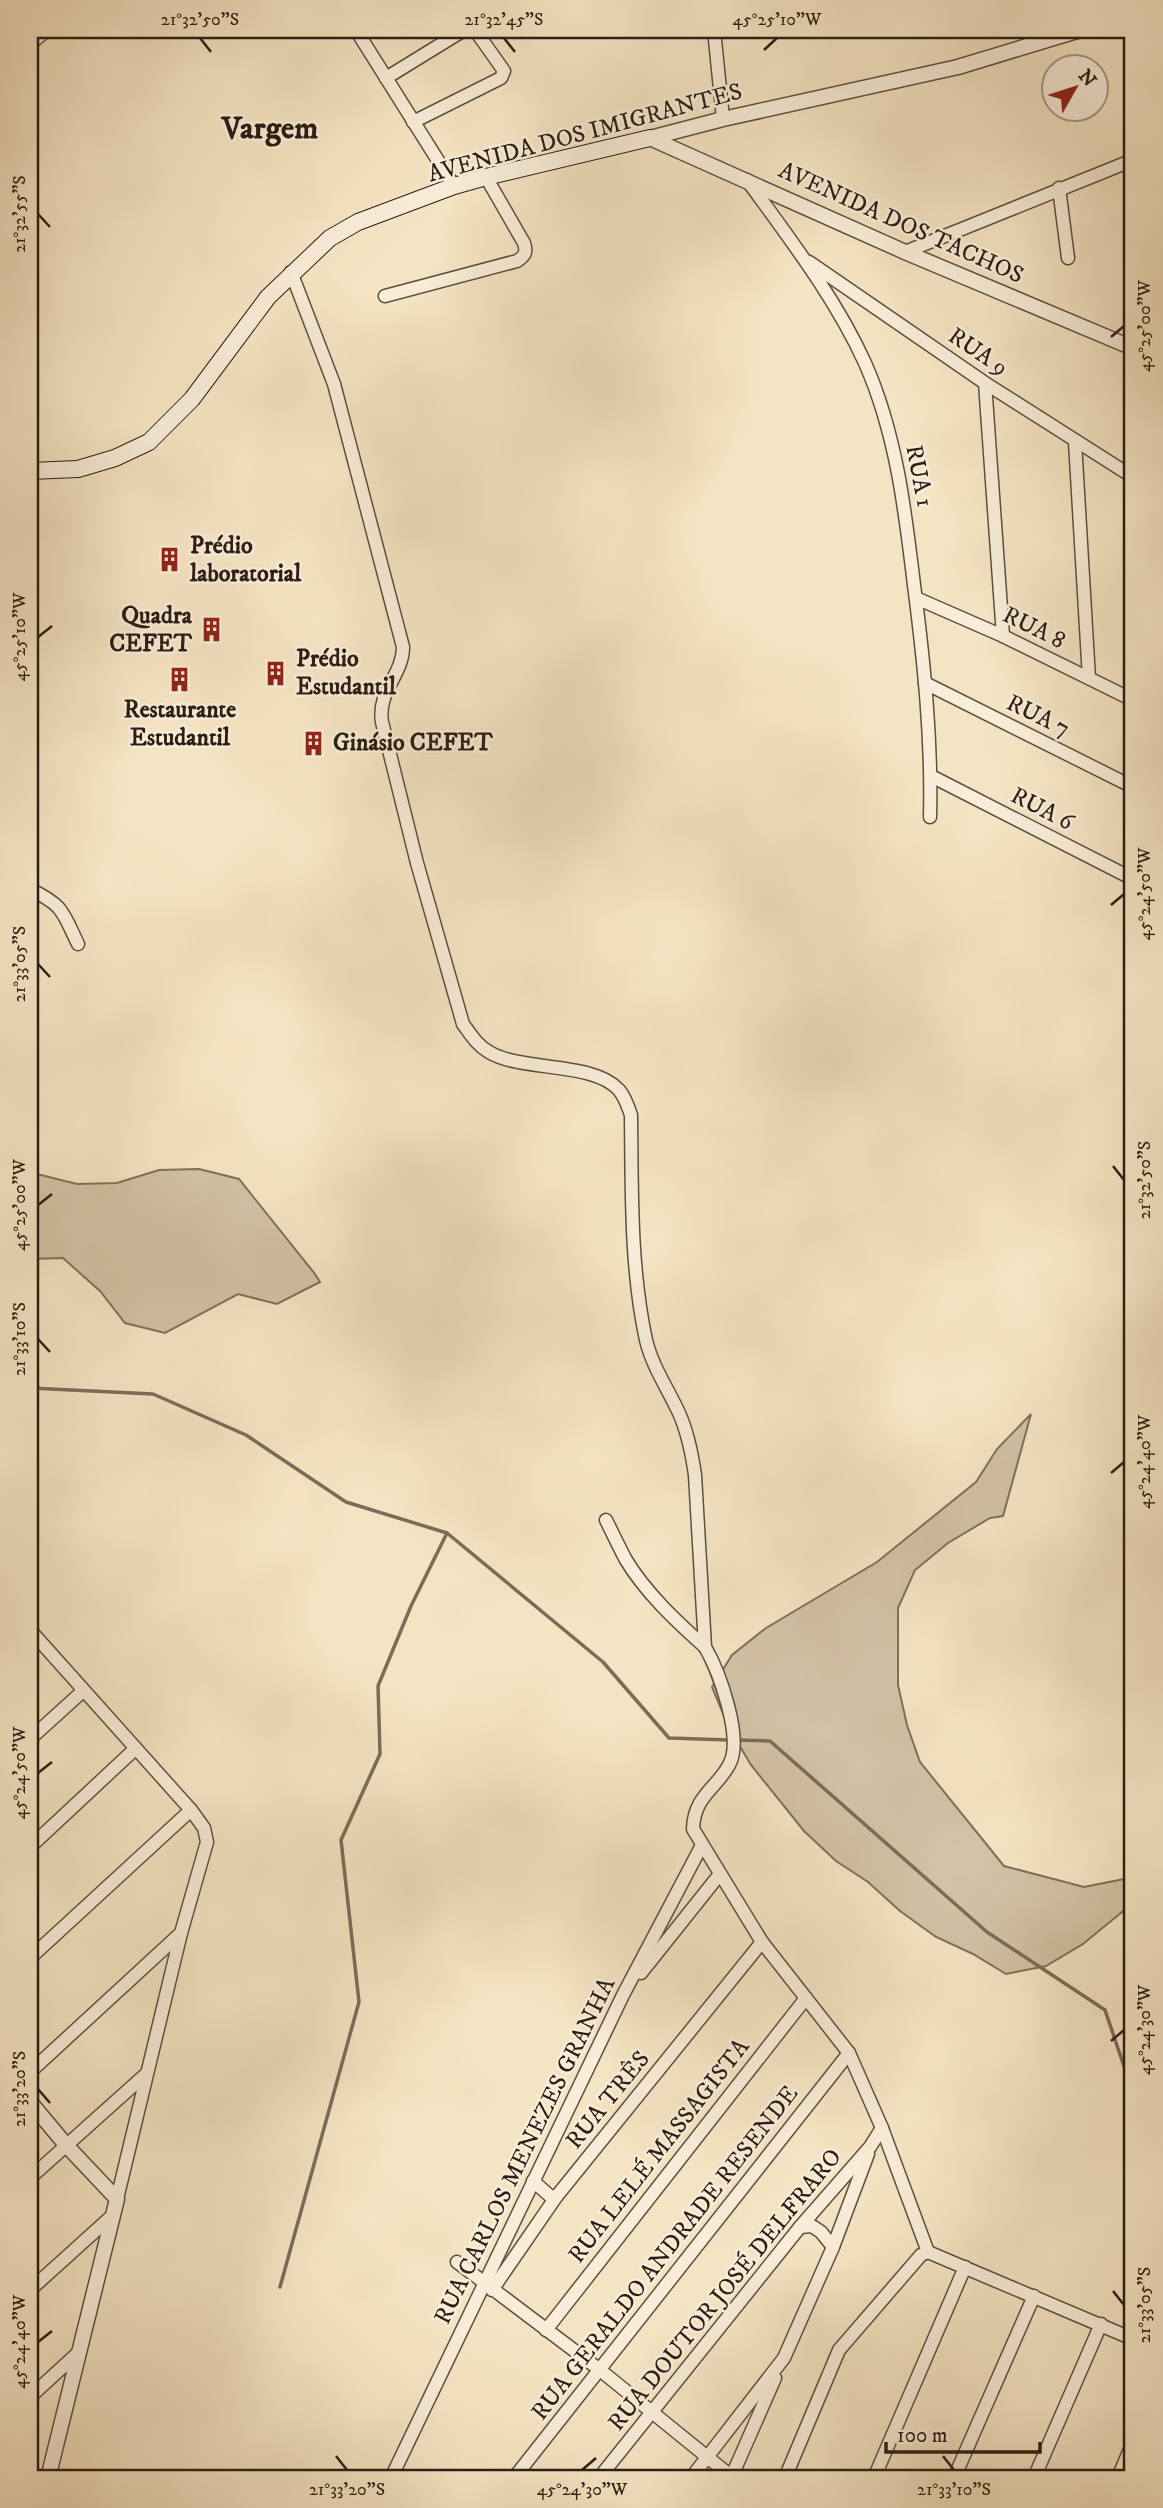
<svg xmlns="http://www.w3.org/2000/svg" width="1163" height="2508" font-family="'IM FELL DW Pica',serif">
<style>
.green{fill:#d3c2a5;stroke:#7f705c;stroke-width:2}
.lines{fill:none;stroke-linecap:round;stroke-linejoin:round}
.stream{stroke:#7b6c5a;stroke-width:3.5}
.minor-casing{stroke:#5e4f40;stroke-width:15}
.tertiary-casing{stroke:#5e4f40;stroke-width:17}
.secondary-casing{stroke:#2b1d14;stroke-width:18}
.minor{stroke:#f8edd8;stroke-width:12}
.tertiary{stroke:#f8edd8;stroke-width:14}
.secondary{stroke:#f8edd8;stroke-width:16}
.ticks{fill:none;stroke:#2b1d14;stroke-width:2.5}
.labels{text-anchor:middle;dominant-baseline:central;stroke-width:5;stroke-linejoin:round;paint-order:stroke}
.street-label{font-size:24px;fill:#2b1d14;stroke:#f8edd8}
.poi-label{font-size:24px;font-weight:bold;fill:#2b1d14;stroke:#f8edd8;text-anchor:start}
.district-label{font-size:32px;font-weight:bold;fill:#2b1d14;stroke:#f8edd8}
.neatline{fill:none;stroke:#2b1d14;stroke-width:2.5}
.ticks-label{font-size:18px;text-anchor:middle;fill:#2b1d14}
</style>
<rect width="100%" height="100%" fill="#f5e4c3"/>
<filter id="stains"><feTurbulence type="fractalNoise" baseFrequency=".00286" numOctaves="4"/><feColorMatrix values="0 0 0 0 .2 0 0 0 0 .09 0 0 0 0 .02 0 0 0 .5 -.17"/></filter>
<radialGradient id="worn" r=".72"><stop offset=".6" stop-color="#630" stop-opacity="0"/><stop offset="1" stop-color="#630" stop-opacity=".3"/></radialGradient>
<g class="green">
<path d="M199,1169L239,1179L315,1274L320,1282L277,1304L238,1294L165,1333L125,1323L100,1291L63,1258L30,1259V1175L37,1174L77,1184L117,1183L159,1170Z"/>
<path d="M1031,1414L1003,1516L990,1518L948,1543L915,1570L898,1608V1685L907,1725L920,1762L1004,1866L1084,1887L1124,1879L1133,1872V1903L1083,1944L1046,1966L1006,1974L973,1954L936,1937L900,1911L868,1882L836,1861L804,1831L751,1765L729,1728L712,1687L732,1655L766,1628L877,1562L976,1482L997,1449Z"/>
</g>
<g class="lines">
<g class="stream">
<path d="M30,1388L153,1394L246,1435L346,1502L447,1533L603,1662L669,1738L729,1740"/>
<path d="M737,1740L770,1741L987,1932L1105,2010L1133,2093"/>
<path d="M280,2287L359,2002L341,1840L380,1754L378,1686L411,1606L447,1533"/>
</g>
<defs>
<g id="minor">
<path d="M356,30L454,186"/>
<path d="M714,30L723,119"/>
<path d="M30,44L47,30"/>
<path d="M386,78L464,30"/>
<path d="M413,122L501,78L504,71L475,30"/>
<path d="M747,180C789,238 835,297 865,363C896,433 905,509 914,585C924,662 932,740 930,817"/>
<path d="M1059,188L1068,258"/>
<path d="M905,252L1133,160"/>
<path d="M809,262L985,383L1133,477"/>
<path d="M291,272L334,384L403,647C403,675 377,691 382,722L417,863L463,1024C471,1035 477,1045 489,1052C522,1072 593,1061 619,1090C625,1097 628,1106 631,1115C632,1190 630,1266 646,1340C652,1366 668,1389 679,1413C688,1433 692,1454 695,1475L705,1647C719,1671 744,1739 729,1765C716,1789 694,1796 693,1829L762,1942L849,2053L882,2128L928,2252"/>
<path d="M385,296L517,261C525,256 527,252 524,243L486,177"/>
<path d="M985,383L1003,636"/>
<path d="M1075,442L1089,678"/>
<path d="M916,598L1003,636L1133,700"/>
<path d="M925,683L1133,787"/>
<path d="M931,776L1133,879"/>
<path d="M30,889C64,906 62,911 78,944"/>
<path d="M606,1520C613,1534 619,1547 626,1560C646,1593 676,1621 705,1647"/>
<path d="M30,1630L191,1810L204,1828L207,1842L181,1933L117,2199"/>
<path d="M30,1739L83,1691"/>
<path d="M30,1847L135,1749"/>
<path d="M30,1958L191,1810"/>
<path d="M641,1973L720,1874"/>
<path d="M30,2072L181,1933"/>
<path d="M30,2178L145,2075"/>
<path d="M533,2181L550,2196L556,2197"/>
<path d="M800,2227L812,2226L821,2232L833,2247"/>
<path d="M928,2252L1133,2339"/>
<path d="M457,2262L600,2370L732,2477"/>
<path d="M30,2290L113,2215"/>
<path d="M492,2290L556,2197L762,1942"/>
<path d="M546,2330L806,1998"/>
<path d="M30,2397L79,2352"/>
<path d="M391,2478L623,1995L702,1845"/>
<path d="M514,2478L849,2053"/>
<path d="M599,2478L800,2227L870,2147L882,2128"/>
<path d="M691,2478L784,2358L833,2247L868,2154"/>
<path d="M731,2478L775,2378"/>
<path d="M785,2478L839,2350L921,2255L928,2252"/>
<path d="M874,2478L965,2267"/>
<path d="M954,2478L1034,2296"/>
<path d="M1034,2478L1101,2324"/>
<path d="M1118,2478L1133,2442"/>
</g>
<g id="tertiary">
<path d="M650,138L905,252L1133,348"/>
<path d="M650,138L723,119L958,67L1080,30"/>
<path d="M30,2102L66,2145L117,2199L48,2478"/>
</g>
<path id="secondary" d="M30,471L78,469L115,458L149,442L192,399L268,297L330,238L358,222L454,186L486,177L650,138"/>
</defs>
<use href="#minor" class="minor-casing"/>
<use href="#tertiary" class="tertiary-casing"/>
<use href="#secondary" class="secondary-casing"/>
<use href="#minor" class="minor"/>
<use href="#tertiary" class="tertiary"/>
<use href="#secondary" class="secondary"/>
</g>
<path class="ticks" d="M200,38L211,52M504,38L515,52M764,50L777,38M38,214L50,227M1111,337L1124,326M38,637L52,626M1111,905L1124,894M38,964L50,977M1113,1166L1124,1180M38,1205L52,1194M38,1339L50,1352M1111,1473L1124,1462M38,1773L52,1762M1111,2041L1124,2030M38,2089L50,2103M1113,2291L1124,2305M38,2342L52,2331M336,2456L347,2470M943,2456L954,2470M582,2470L596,2458"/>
<defs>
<symbol id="building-bare" viewBox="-9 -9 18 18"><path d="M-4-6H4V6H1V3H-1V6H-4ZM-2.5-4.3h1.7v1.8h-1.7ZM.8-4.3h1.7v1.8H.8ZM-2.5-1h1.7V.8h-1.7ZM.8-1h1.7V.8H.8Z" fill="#8f2418" stroke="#f8edd8" stroke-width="2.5" paint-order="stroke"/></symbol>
</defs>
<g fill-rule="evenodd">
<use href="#building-bare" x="152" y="542" width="35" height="35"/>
<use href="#building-bare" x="194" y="612" width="35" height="35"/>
<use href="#building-bare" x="258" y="656" width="35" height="35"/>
<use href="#building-bare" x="162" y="662" width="35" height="35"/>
<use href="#building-bare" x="296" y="726" width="35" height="35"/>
</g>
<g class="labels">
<g class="street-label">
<text transform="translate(585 133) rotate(-15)">AVENIDA DOS IMIGRANTES</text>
<text transform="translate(901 223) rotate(24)">AVENIDA DOS TACHOS</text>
<text transform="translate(978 352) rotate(34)">RUA 9</text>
<text transform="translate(919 476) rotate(79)">RUA 1</text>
<text transform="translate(1034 628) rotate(26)">RUA 8</text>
<text transform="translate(1038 716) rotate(26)">RUA 7</text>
<text transform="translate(1042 809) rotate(27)">RUA 6</text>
<text transform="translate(608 2100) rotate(-51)">RUA TRÊS</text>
<text transform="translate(525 2151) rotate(-64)">RUA CARLOS MENEZES GRANHA</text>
<text transform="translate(659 2151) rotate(-52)">RUA LELÉ MASSAGISTA</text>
<text transform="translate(665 2253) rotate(-52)">RUA GERALDO ANDRADE RESENDE</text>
<text transform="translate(725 2290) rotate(-51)">RUA DOUTOR JOSÉ DELFRARO</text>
</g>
<g class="poi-label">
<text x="190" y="546">Prédio<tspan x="190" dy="28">laboratorial</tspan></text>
<text x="192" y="616" text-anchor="end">Quadra<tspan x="192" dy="28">CEFET</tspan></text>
<text x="296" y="659">Prédio<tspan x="296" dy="28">Estudantil</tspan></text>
<text x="180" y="710" text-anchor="middle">Restaurante<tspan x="180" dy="28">Estudantil</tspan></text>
<text x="333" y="743">Ginásio CEFET</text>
</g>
<g class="district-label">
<text x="270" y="129">Vargem</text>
</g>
</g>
<rect width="1163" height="2508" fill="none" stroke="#f5e4c3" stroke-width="77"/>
<g transform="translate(1075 88) rotate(51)"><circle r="33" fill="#f8edd8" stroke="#a69a8a" stroke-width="2"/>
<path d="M0-5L12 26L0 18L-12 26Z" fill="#8f2418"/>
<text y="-10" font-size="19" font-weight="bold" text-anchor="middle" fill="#2b1d14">N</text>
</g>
<path d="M886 2442v10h154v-10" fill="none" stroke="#2b1d14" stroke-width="3.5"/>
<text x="897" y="2442" font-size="21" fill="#2b1d14" stroke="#f8edd8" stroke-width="5" paint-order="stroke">100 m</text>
<rect x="38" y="38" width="1086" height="2432" class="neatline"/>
<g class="ticks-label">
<text x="200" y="25">21°32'50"S</text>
<text x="504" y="25">21°32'45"S</text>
<text x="777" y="25">45°25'10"W</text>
<text transform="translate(19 214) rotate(-90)" y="6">21°32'55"S</text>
<text transform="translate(1144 326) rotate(-90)" y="6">45°25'00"W</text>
<text transform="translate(19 637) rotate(-90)" y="6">45°25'10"W</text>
<text transform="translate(1144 894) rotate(-90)" y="6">45°24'50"W</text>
<text transform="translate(19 964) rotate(-90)" y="6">21°33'05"S</text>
<text transform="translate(1144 1180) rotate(-90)" y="6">21°32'50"S</text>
<text transform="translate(19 1205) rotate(-90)" y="6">45°25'00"W</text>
<text transform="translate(19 1339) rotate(-90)" y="6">21°33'10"S</text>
<text transform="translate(1144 1462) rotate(-90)" y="6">45°24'40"W</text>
<text transform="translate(19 1773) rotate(-90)" y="6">45°24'50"W</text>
<text transform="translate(1144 2030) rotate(-90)" y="6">45°24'30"W</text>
<text transform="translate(19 2089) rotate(-90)" y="6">21°33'20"S</text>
<text transform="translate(1144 2305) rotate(-90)" y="6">21°33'05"S</text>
<text transform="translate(19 2342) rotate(-90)" y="6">45°24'40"W</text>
<text x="347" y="2495">21°33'20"S</text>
<text x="582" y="2495">45°24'30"W</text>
<text x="954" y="2495">21°33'10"S</text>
</g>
<rect width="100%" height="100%" filter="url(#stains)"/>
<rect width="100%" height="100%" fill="url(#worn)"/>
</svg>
